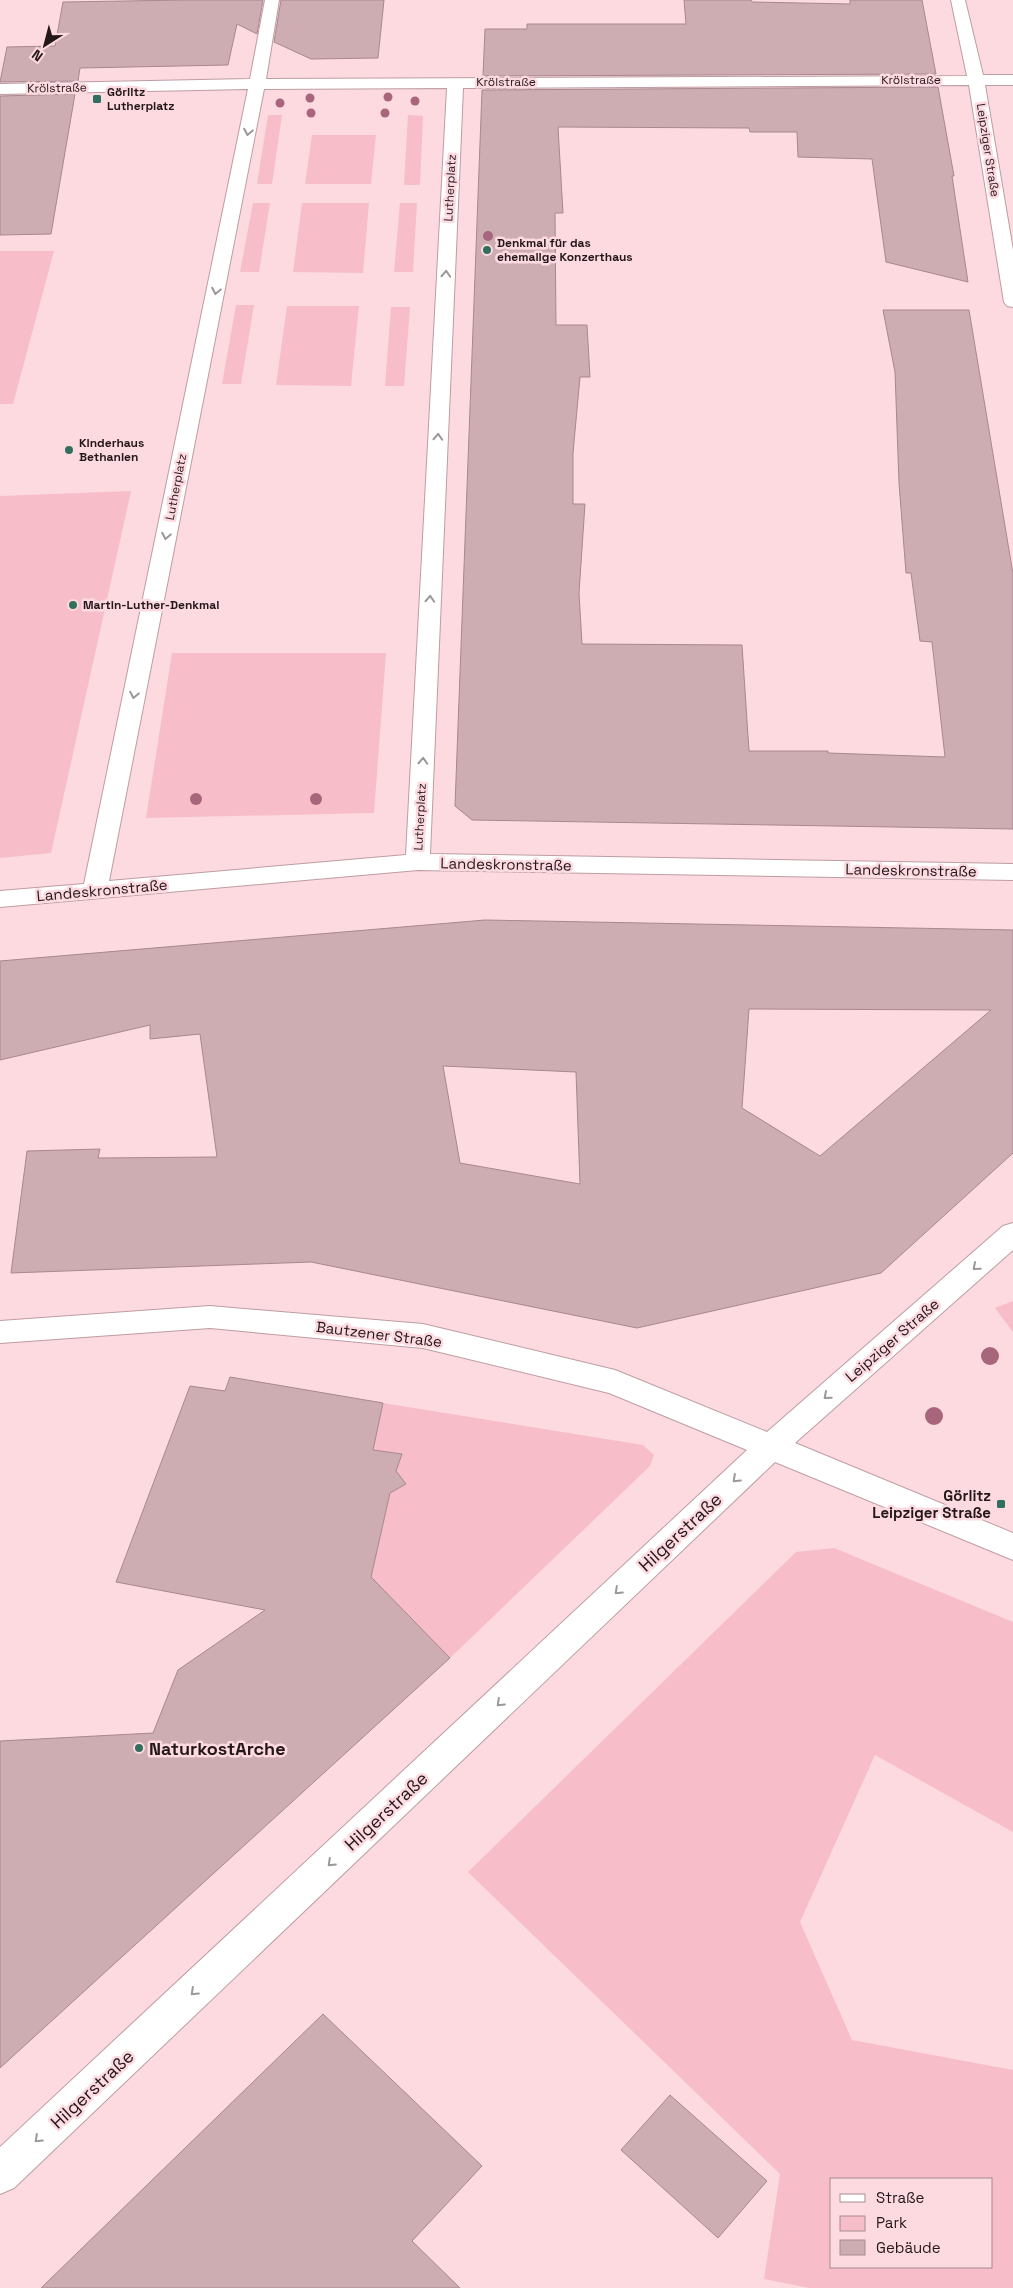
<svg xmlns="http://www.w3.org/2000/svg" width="1013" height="2288" font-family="'Space Grotesk',sans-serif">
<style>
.green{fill:#f7bdc8;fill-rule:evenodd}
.building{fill:#cdacb2;stroke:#a7888e;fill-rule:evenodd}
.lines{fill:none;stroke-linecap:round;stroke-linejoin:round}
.street-casing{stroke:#bd9da2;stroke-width:2}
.street{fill:#fff;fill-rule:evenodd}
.tree{fill:#a7667c}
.oneway{stroke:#9c9798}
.poi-dot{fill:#306f5d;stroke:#fddae0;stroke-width:2}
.labels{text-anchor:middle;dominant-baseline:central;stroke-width:5;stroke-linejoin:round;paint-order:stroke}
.far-street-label{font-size:12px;fill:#231719;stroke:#fddae0}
.far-poi-label{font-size:12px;font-weight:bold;fill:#231719;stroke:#fddae0;text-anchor:start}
.street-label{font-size:15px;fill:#231719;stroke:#fddae0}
.poi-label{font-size:15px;font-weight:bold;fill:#231719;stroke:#fddae0;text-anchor:end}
.near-street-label{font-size:18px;fill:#231719;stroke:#fddae0}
.near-poi-label{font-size:18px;font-weight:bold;fill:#231719;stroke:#fddae0;text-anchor:start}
</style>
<rect width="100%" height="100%" fill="#fddae0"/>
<g class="green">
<path d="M268,115H282L272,184H257Z"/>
<path d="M408,115L423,116L420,185H404Z"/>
<path d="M312,135H376L371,184H305Z"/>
<path d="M253,203H270L259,272H240Z"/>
<path d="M302,203H369L363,273L293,272Z"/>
<path d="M400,203H417L413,272H394Z"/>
<path d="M0,251H54L13,404H0Z"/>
<path d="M236,305H254L241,384H222Z"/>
<path d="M287,306H359L351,386L276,385Z"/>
<path d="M391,307H410L404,386H385Z"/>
<path d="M131,491L51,853L0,858V496Z"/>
<path d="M172,653H386L374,813L146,818Z"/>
<path d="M1013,1301V1332L995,1308Z"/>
<path d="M383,1403L643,1445L654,1455L650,1466L450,1658L377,1583L282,1548L390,1493L401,1454L373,1450Z"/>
<path d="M834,1548L1013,1622V1832L875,1755L800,1922L852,2040L1013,2070V2288H809L764,2279L780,2174L468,1872L796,1552ZM992,2179V2267H832V2179Z"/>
</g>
<g class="building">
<path d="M184,0H263L257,34L237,24L228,65L80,68L78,81L0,82L7,47L55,46L63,2Z"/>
<path d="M281,0H384L378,58L311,59L274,42Z"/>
<path d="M684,0H751L752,2L850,4V0H922L936,74L483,76L485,29H527V24H686Z"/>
<path d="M938,87L954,176H952L968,282L886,262L872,159L798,157L797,132H750L749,128L558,127L563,213H555L556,325H587L590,377H580L573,453V504H585L579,593L582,644L742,645L749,751H828V753L945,757L932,642L920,641L911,573H906L899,483L895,372L883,310H969L1013,574V829L472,820L455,806L482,90Z"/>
<path d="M75,94L51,234L0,235V96Z"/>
<path d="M485,920L1013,930V1153L881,1273L637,1328L311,1262L11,1273L27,1151L100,1149L98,1158L217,1157L200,1034L150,1039V1025L0,1060V961ZM749,1009L991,1010L820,1156L742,1108ZM443,1066L576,1072L580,1184L460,1163Z"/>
<path d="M230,1377L383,1403L373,1450L402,1454L396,1471L406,1484L390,1493L371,1577L450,1658L0,2068V1741L153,1733L178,1670L265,1610L116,1582L190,1386L225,1391Z"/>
<path d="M323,2014L482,2166L412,2241L460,2288H41Z"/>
<path d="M670,2095L767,2181L718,2238L621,2150Z"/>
</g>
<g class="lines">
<defs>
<g id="street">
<path d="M265,0H279L266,79L967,76L951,0H965L983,75H1013V85H985L1013,250V307L1007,306L1004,302L969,85L463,88L430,854L1013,864V880L418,870L0,907V891L84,884L248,89L0,94V84L250,79ZM447,88L406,855L109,881L264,89Z"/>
<path d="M1013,1223V1250L795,1443L1013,1533V1560L775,1462L14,2188L0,2194V2147L747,1450L609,1393L423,1348L210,1328L0,1343V1321L210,1306L423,1324L615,1370L767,1432L1003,1226Z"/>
</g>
</defs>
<use href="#street" class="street-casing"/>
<use href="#street" class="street"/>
</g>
<g class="tree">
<circle cx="388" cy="97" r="4.5"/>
<circle cx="310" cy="98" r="4.5"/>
<circle cx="415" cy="101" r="4.5"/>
<circle cx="280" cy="103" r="4.5"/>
<circle cx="311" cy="113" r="4.5"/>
<circle cx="385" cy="113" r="4.5"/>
<circle cx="488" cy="236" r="5"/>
<circle cx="196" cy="799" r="6"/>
<circle cx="316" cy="799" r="6"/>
<circle cx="990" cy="1356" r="9"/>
<circle cx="934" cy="1416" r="9"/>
</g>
<defs><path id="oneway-chevron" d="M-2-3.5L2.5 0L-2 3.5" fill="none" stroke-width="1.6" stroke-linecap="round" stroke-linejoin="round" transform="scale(1.25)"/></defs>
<g class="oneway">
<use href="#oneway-chevron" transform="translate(248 132) rotate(101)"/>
<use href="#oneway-chevron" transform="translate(446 274) rotate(-87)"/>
<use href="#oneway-chevron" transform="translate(216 291) rotate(101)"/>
<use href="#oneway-chevron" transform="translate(438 437) rotate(-87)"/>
<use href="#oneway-chevron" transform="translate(166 536) rotate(101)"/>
<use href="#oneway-chevron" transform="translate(430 599) rotate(-87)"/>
<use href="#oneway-chevron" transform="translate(134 695) rotate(101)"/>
<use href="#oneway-chevron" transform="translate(423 761) rotate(-87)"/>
<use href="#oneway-chevron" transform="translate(976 1267) rotate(139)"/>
<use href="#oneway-chevron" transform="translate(827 1396) rotate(139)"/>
<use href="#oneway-chevron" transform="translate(736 1479) rotate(137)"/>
<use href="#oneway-chevron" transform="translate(618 1591) rotate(137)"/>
<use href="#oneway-chevron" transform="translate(500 1703) rotate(137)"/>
<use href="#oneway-chevron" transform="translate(331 1863) rotate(137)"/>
<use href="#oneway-chevron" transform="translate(194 1992) rotate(137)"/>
<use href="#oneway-chevron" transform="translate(38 2139) rotate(137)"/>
</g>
<g class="poi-dot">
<rect x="92" y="94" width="10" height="10" rx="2.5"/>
<circle cx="487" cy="250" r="5"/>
<circle cx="69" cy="450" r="5"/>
<circle cx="73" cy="605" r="5"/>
<rect x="996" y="1499" width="10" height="10" rx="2.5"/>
<circle cx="139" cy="1748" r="5"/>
</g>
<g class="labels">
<g class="far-street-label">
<text x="911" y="80">Krölstraße</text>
<text x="506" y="82">Krölstraße</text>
<text transform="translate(57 88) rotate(-1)">Krölstraße</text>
<text transform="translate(988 150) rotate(81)">Leipziger Straße</text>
<text transform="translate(450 188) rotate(-87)">Lutherplatz</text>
<text transform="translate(176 487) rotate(-79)">Lutherplatz</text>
<text transform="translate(420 817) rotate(-87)">Lutherplatz</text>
</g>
<g class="far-poi-label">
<text x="107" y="92">Görlitz<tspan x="107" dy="14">Lutherplatz</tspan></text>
<text x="497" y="243">Denkmal für das<tspan x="497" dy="14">ehemalige Konzerthaus</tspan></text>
<text x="79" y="443">Kinderhaus<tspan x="79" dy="14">Bethanien</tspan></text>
<text x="83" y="605">Martin-Luther-Denkmal</text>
</g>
<g class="street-label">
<text transform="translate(506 864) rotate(1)">Landeskronstraße</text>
<text transform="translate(911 870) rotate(1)">Landeskronstraße</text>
<text transform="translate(102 890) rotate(-5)">Landeskronstraße</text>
<text transform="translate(379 1334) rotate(7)">Bautzener Straße</text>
<text transform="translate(892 1340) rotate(-41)">Leipziger Straße</text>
</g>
<g class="poi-label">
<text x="991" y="1495">Görlitz<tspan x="991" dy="17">Leipziger Straße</tspan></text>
</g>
<g class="near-street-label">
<text transform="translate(680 1532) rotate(-43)">Hilgerstraße</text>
<text transform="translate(386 1811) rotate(-43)">Hilgerstraße</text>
<text transform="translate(92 2089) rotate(-43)">Hilgerstraße</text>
</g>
<g class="near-poi-label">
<text x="149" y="1748">NaturkostArche</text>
</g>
</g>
<rect x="830" y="2178" width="162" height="90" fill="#fddae0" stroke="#a68c90"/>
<rect x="840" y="2194" width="25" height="8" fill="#ffffff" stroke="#a68c90"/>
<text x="876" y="2203" font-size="15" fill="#231719">Straße</text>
<rect x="840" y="2216" width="25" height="15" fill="#f7bdc8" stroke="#a68c90"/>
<text x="876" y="2228" font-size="15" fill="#231719">Park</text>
<rect x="840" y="2240" width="25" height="15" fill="#cdacb2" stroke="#a68c90"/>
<text x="876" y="2253" font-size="15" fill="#231719">Gebäude</text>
<g transform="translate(45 45) rotate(216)" stroke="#fddae0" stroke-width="4" paint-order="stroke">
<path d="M0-4L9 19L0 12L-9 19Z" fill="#231719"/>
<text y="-8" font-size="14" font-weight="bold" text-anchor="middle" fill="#231719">N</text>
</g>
</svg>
